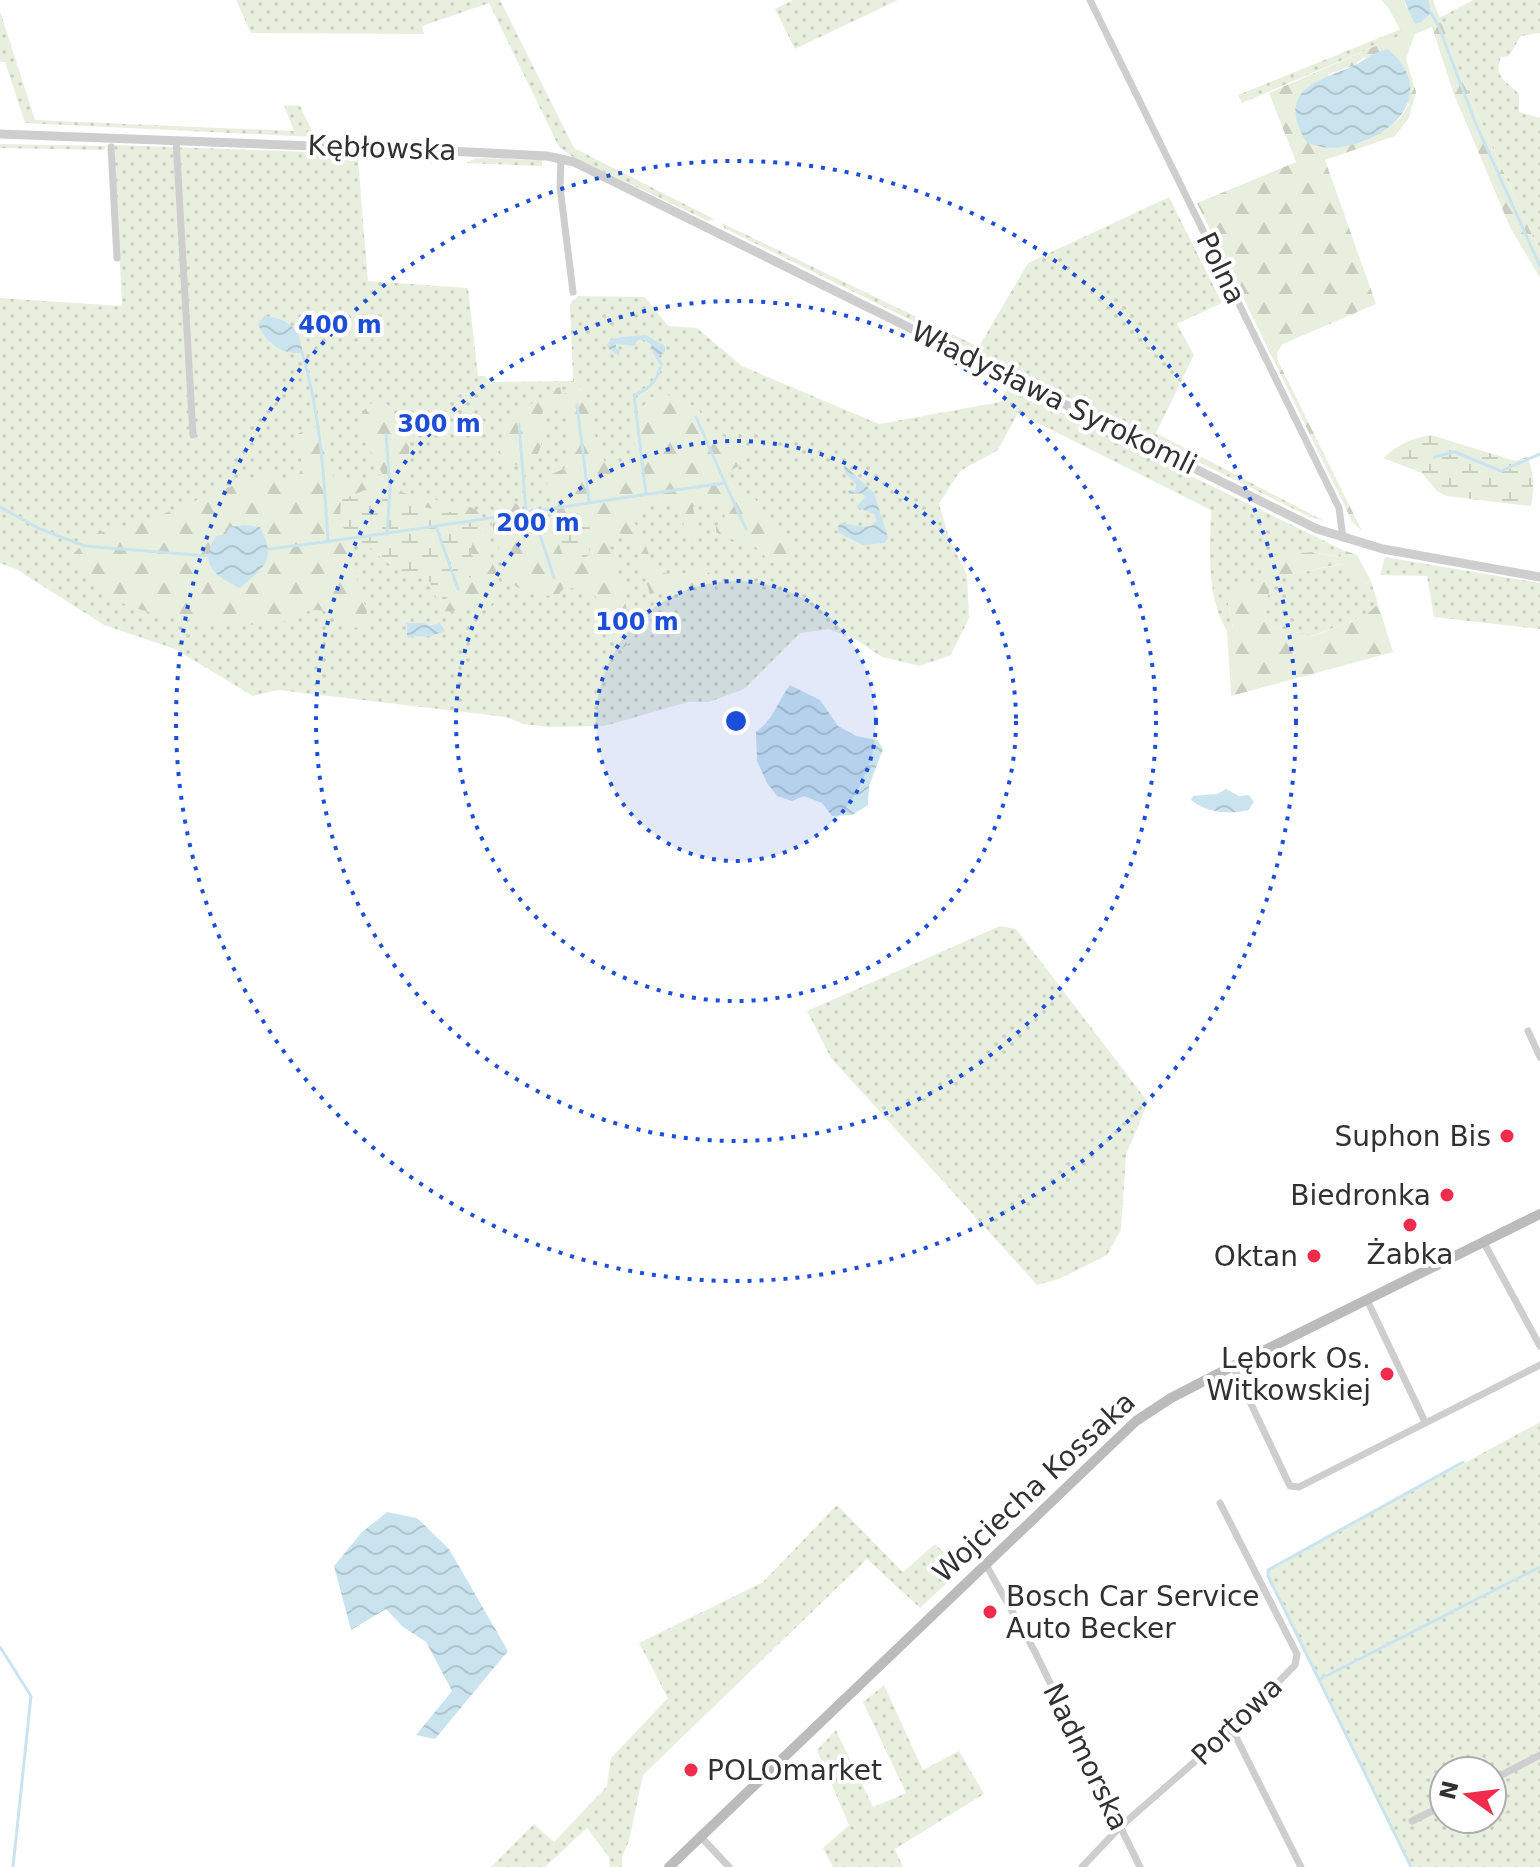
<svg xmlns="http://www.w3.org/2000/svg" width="1540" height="1867" font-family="'DejaVu Sans',sans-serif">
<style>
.grass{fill:url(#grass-dots);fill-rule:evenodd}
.forest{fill:url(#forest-firs);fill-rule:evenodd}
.wetland{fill:url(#wetland-marsh)}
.water{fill:url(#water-waves)}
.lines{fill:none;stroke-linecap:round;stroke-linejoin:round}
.stream{stroke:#cae4ef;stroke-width:3}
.minor{stroke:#cecece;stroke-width:7}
.tertiary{stroke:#cecece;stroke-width:9}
.secondary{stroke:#bbb;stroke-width:10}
.ring{fill:none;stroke:#1d4ed8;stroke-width:4;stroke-dasharray:4 8}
.poi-dot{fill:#f02b4b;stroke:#fff;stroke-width:3}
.labels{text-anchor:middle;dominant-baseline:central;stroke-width:8;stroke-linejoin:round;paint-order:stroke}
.street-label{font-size:28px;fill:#313131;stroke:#fff}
.poi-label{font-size:28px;fill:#313131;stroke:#fff;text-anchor:end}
.centre{fill:#1d4ed8;stroke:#fff;stroke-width:4}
.ring-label{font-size:24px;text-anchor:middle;font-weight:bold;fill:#1d4ed8;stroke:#fff;stroke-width:8;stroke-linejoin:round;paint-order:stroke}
</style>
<defs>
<pattern id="grass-dots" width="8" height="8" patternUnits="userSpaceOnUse" patternTransform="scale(2)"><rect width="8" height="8" fill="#e9efdf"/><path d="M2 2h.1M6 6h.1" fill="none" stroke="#c8cdc0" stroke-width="1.8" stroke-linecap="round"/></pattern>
<pattern id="forest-firs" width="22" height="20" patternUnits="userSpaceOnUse" patternTransform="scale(2)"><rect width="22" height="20" fill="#e9efdf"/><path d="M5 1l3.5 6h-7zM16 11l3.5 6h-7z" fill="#c8cdc0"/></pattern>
<pattern id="wetland-marsh" width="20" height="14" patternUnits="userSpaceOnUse" patternTransform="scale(2)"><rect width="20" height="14" fill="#e9efdf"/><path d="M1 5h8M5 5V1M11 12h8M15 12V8" fill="none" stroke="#c8cdc0"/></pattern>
<pattern id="water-waves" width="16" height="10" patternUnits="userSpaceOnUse" patternTransform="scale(2)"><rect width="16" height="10" fill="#cae4ef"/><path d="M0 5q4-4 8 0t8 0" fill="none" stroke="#aec4cd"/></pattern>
</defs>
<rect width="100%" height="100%" fill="#fff"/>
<g class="grass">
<path d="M236,0H500L574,148L714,219L708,221L573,157L559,147L489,3L422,26L424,34L251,33Z"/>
<path d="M793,0H898L795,49L775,9Z"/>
<path d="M1473,0H1540V33L1521,36L1509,56L1501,57C1493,77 1506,81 1519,94V112L1540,118V253L1469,96L1439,18Z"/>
<path d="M0,11L35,120L294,131L284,105L300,106L315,137L25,123L5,62H0Z"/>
<path d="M1401,29L1404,34L1242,103L1238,95Z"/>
<path d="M0,144L106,146L104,150L0,148Z"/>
<path d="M114,145L429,156L432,164L427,161L358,159L368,281L468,288L478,376H485L490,382L573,381L570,304L578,296L645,297L668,326L697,328L742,366L879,424L1000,402L1009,387L1343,550L1341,557L1311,552L1267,557L1257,585L1228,602L1233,627L1227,631C1206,596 1210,550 1211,510L1018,413L998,450L960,471L939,504L949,538L967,575L969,618L951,655L920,666L882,657L855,639L829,629L800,633L744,689L709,702H688L604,726L548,727L523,724L506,717L278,690L253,696L175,649L104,625L16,569L0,563V298L122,306Z"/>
<path d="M476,158L542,160V166L466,163Z"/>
<path d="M1169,197L1222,303L1177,324L1194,355L1156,433L1324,521L1312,518L724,228L722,223L981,348V343L1028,263Z"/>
<path d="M1385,557L1540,583V629L1434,617L1427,576L1380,575Z"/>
<path d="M1341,564L1365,583L1371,581L1378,604L1367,615L1312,636L1270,626L1264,613L1270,583L1288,575Z"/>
<path d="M1000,926L1016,929L1148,1102L1126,1155L1121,1230L1107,1255L1059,1279L1037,1285L831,1058L807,1011Z"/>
<path d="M1540,1422V1867H1411L1268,1576V1570ZM1444,1771H1492V1819H1444Z"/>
<path d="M837,1505L903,1572L935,1544L962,1569L920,1608L867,1559L643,1775L629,1841L622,1857V1867H610L609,1857L587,1828L545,1867H491L534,1824L554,1842L607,1786L611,1758L668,1698L639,1643L763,1582Z"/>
<path d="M884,1685L923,1770L959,1751L984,1794L895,1849L903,1867H833L823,1848L849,1825L817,1750L836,1730L873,1807L906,1793L863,1702Z"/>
</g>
<g class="forest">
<path d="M1381,0H1404L1406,7L1422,22L1431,13L1429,0H1433L1469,96L1540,253V278L1510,227L1453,92L1432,27L1415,34L1406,59L1416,92L1409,118L1395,136L1325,160L1376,304L1283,344L1277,352L1278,361L1362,531L1353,523L1197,203L1296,162L1269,93L1403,34L1387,6ZM1364,57L1409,104C1397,128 1374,136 1350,144L1328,74L1353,66Z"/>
<path d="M584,386L594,432L605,463L631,465L635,449L633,423L649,398L666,394L698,408L710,431L743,444L748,455L742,464L730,471L729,481L735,488L754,497L767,519L785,529L791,546L782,562L769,563C754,535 738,547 716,532V527L724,524L725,512L720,503H699L693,507L699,539L696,543L688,542L684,531L683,511C670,500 656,501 640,504L633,521C645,536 647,554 656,571L675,576L704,568L715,579V590L666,591L650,594L633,539L620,533L609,547C621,578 629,608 630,642L622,649C604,619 611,587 564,588L558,595C537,598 525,593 508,581L491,521L496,507L509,503L520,504L527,520L538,529L557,515V502L544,489L552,474L565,468C568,444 574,423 557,404L543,407L541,446L534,463L523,466L509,464L500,453C502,436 503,416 520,407C526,404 533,404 538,401C547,395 548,390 560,387L562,396L574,387Z"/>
<path d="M379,398L389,406L395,419L404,424C413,451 409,461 400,487L402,492C422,502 466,498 479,513C488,524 485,535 487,548C490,565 509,584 495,600C492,605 486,609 480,610C476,610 472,608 468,608C459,609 453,613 444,611L430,582L397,569L383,560L371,548L358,544L348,548L367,612L366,626C344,634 338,610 317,610C301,610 292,622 272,624C233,628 136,618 105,593C101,589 98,583 93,579C88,573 80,569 74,564V553L92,535L151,519L251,478L273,471L288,481L296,480L301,470V457L290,446C298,426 305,435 318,425L327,428C334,445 325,462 335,479C347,483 371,481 382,474C374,446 336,424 379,398Z"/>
<path d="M1343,550L1357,555L1371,581L1365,583L1340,564L1288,575L1271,583L1264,613L1270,626L1313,636L1366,615L1378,604L1393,652L1231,696L1227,631L1233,627L1228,602L1232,583L1247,581L1257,584L1267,556L1311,552L1340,557Z"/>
</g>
<g class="wetland">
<path d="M1431,435L1509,459L1516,461L1527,457C1534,471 1535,491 1531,506L1446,496L1437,491L1422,473L1383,458C1397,445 1412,438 1431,435Z"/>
<path d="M365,490L380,492L390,501L472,516L478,527L470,551L477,564L474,576L460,582H452L444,605L438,602L430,582L397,569L383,560L371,548L358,544L345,532L340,517L341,500Z"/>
<path d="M581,511C593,523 591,538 589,555L576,563L566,560C554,538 549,516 581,511Z"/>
</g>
<g class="water">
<path d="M1404,0H1429L1431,13L1422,22L1415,24Z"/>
<path d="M1388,49C1443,97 1386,145 1331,148C1324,148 1315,145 1307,143C1278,94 1309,83 1349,68C1363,62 1372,52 1388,49Z"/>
<path d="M264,316C287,318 301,328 302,352C283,357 264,341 258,324Z"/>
<path d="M646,335L665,346V352L658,356L663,364L662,368L653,353L651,344L644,340H638L634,346L616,344V348L620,351L619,356L608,348L607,344L612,339L621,337Z"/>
<path d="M844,465L874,493L888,537L885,543L863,545L837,532L839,523C852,523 866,532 877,522L874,514L856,507L865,497L861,493L849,494L848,491L855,490L856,484L845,473Z"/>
<path d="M245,525L260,527C277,561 265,566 240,588C215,576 198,565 216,536L226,534L230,527Z"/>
<path d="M407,623H424L430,626L440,623L445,631L431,636L407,637Z"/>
<path d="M790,685L820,700L838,726L856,736L877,740L883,749L869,786L868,805L852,815L832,816L822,803L804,796L792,801L777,796L767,783L757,761L756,732C774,719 777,702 790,685Z"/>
<path d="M1226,789L1239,796L1249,795L1254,802L1248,810C1230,815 1207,813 1191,800L1193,796L1217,794Z"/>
<path d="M387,1512L417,1518L449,1549L508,1651L435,1739L416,1735L452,1691L426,1642L403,1627L386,1609L351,1630L334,1566L362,1532Z"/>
</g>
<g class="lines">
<g class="stream">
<path d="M1431,13L1439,27L1475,122L1540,266"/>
<path d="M302,352C321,417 324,475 328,542"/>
<path d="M577,405L589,501"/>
<path d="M519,424L526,511"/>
<path d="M386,434L390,489L387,534"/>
<path d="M1434,457L1455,452L1501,471L1540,454"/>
<path d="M725,483L746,529"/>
<path d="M646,494L634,395C647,391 657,381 660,368"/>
<path d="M0,507L40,529L85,546L208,556"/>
<path d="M532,510L554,578"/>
<path d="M436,526L458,589"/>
<path d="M268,549C421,531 572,504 725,483L696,417"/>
<path d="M0,1647L31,1696L13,1867"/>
<path d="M1320,1679L1540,1567"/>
<path d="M1411,1867L1268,1576V1570L1463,1462"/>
</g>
<g class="minor">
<path d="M1090,0L1339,508L1343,538"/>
<path d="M176,140L193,435"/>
<path d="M111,147L117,258"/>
<path d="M561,159L560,187L573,292"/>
<path d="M1528,1031L1540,1057"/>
<path d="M1483,1241L1540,1346"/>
<path d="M1367,1300L1425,1422"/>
<path d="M1233,1366L1290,1486L1299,1487L1540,1365"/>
<path d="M985,1563L1035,1652L1140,1867"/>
<path d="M1232,1729L1301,1867"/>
<path d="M1492,1780L1540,1755"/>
<path d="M1412,1821L1444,1805"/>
<path d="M700,1836L729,1867"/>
<path d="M1082,1867L1120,1827L1232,1729L1295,1665L1297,1654L1220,1503"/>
</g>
<path class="tertiary" d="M0,134L468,152L547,156L574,162L1317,529L1383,549L1540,577"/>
<path class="secondary" d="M669,1867L1136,1421L1171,1398L1233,1366L1540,1214"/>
</g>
<circle cx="736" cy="721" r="140" fill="#1d4ed8" fill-opacity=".12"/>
<g class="ring">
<circle cx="736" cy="721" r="140"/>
<circle cx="736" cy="721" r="280"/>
<circle cx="736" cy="721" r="420"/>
<circle cx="736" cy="721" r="560"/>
</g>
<g class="poi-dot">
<circle cx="1507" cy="1136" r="8"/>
<circle cx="1447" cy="1195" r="8"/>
<circle cx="1410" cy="1225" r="8"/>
<circle cx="1314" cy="1256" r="8"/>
<circle cx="1387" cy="1374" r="8"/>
<circle cx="990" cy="1612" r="8"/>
<circle cx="691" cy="1770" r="8"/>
</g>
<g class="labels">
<g class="street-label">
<text transform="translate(382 148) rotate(2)">Kębłowska</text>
<text transform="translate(1221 268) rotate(64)">Polna</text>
<text transform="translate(1054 398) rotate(26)">Władysława Syrokomli</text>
<text transform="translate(1034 1487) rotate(-43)">Wojciecha Kossaka</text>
<text transform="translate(1237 1721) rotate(-44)">Portowa</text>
<text transform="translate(1086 1757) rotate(64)">Nadmorska</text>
</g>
<g class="poi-label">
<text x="1491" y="1136">Suphon Bis</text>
<text x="1431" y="1195">Biedronka</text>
<text x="1410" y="1254" text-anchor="middle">Żabka</text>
<text x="1298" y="1256">Oktan</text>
<text x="1371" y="1358">Lębork Os.<tspan x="1371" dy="32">Witkowskiej</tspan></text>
<text x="1006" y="1596" text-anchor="start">Bosch Car Service<tspan x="1006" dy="32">Auto Becker</tspan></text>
<text x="707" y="1770" text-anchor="start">POLOmarket</text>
</g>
</g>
<circle cx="736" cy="721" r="12" class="centre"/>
<g class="ring-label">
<text x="340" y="333">400 m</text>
<text x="439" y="432">300 m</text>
<text x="538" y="531">200 m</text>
<text x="637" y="630">100 m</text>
</g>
<g transform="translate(1468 1795) rotate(284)"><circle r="38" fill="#ffffff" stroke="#adadad" stroke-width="2"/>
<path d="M0-6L14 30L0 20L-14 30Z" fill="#f02b4b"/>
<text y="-12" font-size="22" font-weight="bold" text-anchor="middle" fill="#313131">N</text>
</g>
</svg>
